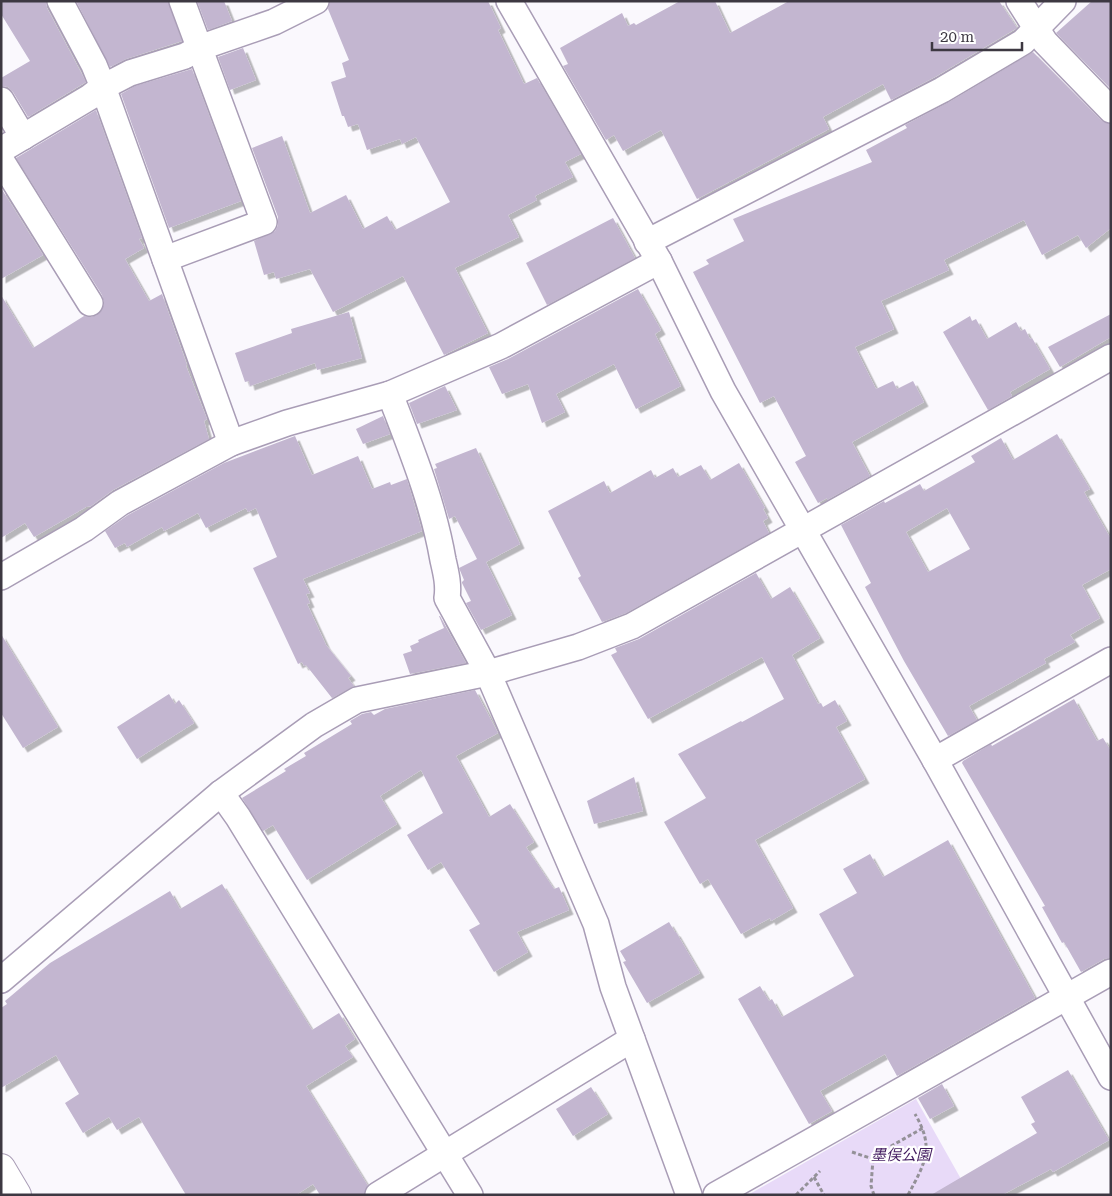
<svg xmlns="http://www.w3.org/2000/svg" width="1112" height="1196" font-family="'Roboto Serif','Noto Sans JP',serif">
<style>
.green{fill:#e8daf8}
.building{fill:#c3b6d0;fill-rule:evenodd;filter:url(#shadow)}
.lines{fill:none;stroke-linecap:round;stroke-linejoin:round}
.street-casing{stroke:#a99db6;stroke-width:28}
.primary-casing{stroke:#a99db6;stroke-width:30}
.path{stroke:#949198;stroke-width:3;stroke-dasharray:4 2.5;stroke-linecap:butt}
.street{stroke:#fff;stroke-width:25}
.primary{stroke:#fff;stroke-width:28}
.labels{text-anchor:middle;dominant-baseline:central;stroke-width:4.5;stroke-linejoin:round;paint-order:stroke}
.park-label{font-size:15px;font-style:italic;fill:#411a5e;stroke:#fff}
</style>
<defs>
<filter id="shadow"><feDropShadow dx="4.5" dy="4.5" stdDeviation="0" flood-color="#0004"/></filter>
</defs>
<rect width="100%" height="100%" fill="#faf8fd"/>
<path class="green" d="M916,1099L961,1179L933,1195H748Z"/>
<g class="building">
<path d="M1,1H46L47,8L86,82L28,117L13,92L8,87L1,86V78L30,61L1,14Z"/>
<path d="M76,1H168L182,41L126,59L110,67Z"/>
<path d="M197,1H224L232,21L208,30Z"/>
<path d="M330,1H488L501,28L498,30L524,84L537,78L581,154L565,162L573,177L535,196L537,200L508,215L519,237L455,268L488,333L444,355L403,276L333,312L310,269L276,279L274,272L264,275L254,241L275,231L278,225V217L252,148L282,136L310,213L346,195L363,229L387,216L395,230L450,202L416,137L402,144L400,139L367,150L358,124L348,127L344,116H342L331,82L346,77L342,63L349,60L328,9Z"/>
<path d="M680,1H715L730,33L789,1H999L1017,28L935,77L891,100L883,84L823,117L829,129L697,199L661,130L623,151L614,135L606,140L563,66L568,64L560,48L622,13L628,26L634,23L636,25Z"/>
<path d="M1092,1H1111V89L1056,33Z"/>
<path d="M243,48L256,80L230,90L218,57Z"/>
<path d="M1033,52L1101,120L1111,124V228L1086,248L1078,235L1042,255L1024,220L944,260L949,270L881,301L894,329L855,347L876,389L893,381L897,389L913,381L924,402L852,442L870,476L827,500V498L818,503L795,462L806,456L774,396L760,403L693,272L709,264L706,260L744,241L733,219L872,162L866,150L907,128L905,125L949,102Z"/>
<path d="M192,69L241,201L169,228L121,94L135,86Z"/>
<path d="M96,110L142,238L139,239L144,248L125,259L149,301L162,294L187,365L186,366L207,419L204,421L209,439L113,490L91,506L86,507L34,537L25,523L1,538V295L33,348L84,316L91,317L97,315L102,310L104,303L102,295L16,158Z"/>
<path d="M1,188L43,255L1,279Z"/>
<path d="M613,218L635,258L547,305L526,263Z"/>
<path d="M638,289L661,330L655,334L681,386L636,409L614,364L556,394L565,412L542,423L528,384L502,394L489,367L508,359Z"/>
<path d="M349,312L362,358L317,370L315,363L250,386L249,381L245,382L235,353L292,333L291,329Z"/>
<path d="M1111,314V337L1060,367L1048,347Z"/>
<path d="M970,316L972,321L976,319L987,339L1016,322L1021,331L1025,329L1030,339L1032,338L1050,369L1010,392L1012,396L988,410L943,332Z"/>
<path d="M445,386L457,410L417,424L409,403Z"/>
<path d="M383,416L390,434L363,444L356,429Z"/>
<path d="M1057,434L1090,489L1084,492L1111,539V569L1082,585L1100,618L1070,635L1075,642L1044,659L1046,663L969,706L977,720L948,736L904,661L865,587L871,583L841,525L884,501L885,503L920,484L924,491L975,462L971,456L1001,438L1013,460ZM947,508L970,549L928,572L906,532Z"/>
<path d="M295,436L312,475L358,456L372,489L390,482L391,485L407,479L422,531L303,579L310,593L306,594L310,603L307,604L326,645L351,676L348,678L354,686L332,698L306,665L304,666L302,662L298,664L253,568L277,557L256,508L248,512L246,508L206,528L198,513L164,531L162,527L127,547L125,543L115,548L105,531L128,515L224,463Z"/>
<path d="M476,448L520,544L486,562L512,615L481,630L466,603L471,601L462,583V582L464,580L459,568L477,559L455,516L449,519L434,469L437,468L435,464Z"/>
<path d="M739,463L765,508L763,509L768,518L763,521L769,533L626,613L602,622L578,578L581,576L548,511L604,481L610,493L651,470L655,478L673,468L678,477L701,465L710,480Z"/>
<path d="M756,573L771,599L790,587L820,638L792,655L818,704L821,703L823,707L835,700L847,721L836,727L865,779L755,840L793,908L771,921L770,918L741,934L708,879L700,884L664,822L706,798L678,754L741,721L742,722L784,699L762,657L648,719L611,655L617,652L615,648L639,639Z"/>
<path d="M439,616H440L466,663L410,674L403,654L412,651L410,646L419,642L418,640L444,628Z"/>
<path d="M1,634L58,727L23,748L1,713Z"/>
<path d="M475,690L498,733L456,756L489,817L510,804L534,842L526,847L554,889L559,887L569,910L517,932L528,952L494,972L469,930L480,924L441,862L428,870L407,835L443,813L421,770L380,796L397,824L307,880L273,825L263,831L242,798L286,771L284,769L306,756L304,753L352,724L350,721L362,714L371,712L374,715L385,709Z"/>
<path d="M169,694L175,704L179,700L194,723L137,759L117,727Z"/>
<path d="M1074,699L1097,741L1103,738L1111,751V958L1104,959L1081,972L1064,942L1062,943L1042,907L1045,906L962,763L963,761L991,744L992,746Z"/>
<path d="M634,777L643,811L594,824L587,801Z"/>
<path d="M948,840L1035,998L897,1076L885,1054L820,1091L832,1111L809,1124L738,999L760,986L769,1001L772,999L782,1017L854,976L819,914L857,893L843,869L870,854L883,877Z"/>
<path d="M222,884L312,1030L339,1013L355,1039L345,1046L353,1057L306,1086L368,1186L364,1195H320L313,1184L296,1195H186L139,1117L117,1130L109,1117L83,1133L65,1103L79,1094L56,1055L1,1088V1008L7,1004L5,1001L50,963L170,891L180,909Z"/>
<path d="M669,922L675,932H676L700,973L647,1003L623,962L626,961L620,951Z"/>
<path d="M1068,1070L1109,1140L1053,1172L1051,1169L1002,1195H931L1037,1133L1031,1124L1035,1122L1021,1097Z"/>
<path d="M942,1084L954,1106L930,1119L918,1098Z"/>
<path d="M591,1087L608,1114L573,1136L556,1109Z"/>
</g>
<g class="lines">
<defs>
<g id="street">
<path d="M60,1L94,65L103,87L130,73L185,56L199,48L274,22L316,1"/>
<path d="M509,1L659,261L723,391L935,760L1111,1077"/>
<path d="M1019,1L1045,42L1111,110"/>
<path d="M1,100L23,137"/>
<path d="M1,150L90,97L103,87L231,443"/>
<path d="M1,160L90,303"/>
<path d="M647,242L942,90L1023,42L1063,1"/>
<path d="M165,259L264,222L182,1"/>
<path d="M390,394C411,449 433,502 443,560C446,573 449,585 447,598L488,673L596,924L613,987L689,1195"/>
<path d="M1,577L84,529L120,503L231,443L287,423L390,394L501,346L659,261"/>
<path d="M935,760L1111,660"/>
<path d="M221,793L238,817L470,1195"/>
<path d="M1,980L221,793L314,725L357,700L488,673L578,647L632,626L1111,357"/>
<path d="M378,1195L632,1039"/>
<path d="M716,1195L1111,972"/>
</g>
<path id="primary" d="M1,1168L17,1195"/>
</defs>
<use href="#street" class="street-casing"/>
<use href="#primary" class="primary-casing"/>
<g class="path">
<path d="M852,1152L873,1159"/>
<path d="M814,1177L824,1195"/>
<path d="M796,1195L820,1171"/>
<path d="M874,1195L871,1186L873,1159L886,1149L923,1128"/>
<path d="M908,1195C925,1163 935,1148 915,1114"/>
</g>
<use href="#street" class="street"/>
<use href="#primary" class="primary"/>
</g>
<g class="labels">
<g class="park-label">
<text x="901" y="1155">墨俣公園</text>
</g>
</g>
<rect width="1112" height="1196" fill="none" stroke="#3d3842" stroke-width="5"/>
<path d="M932 42v8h90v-8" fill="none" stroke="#3d3842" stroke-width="2.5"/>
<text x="940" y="42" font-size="15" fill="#3d3842" stroke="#ffffff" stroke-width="4" paint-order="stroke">20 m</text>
</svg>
